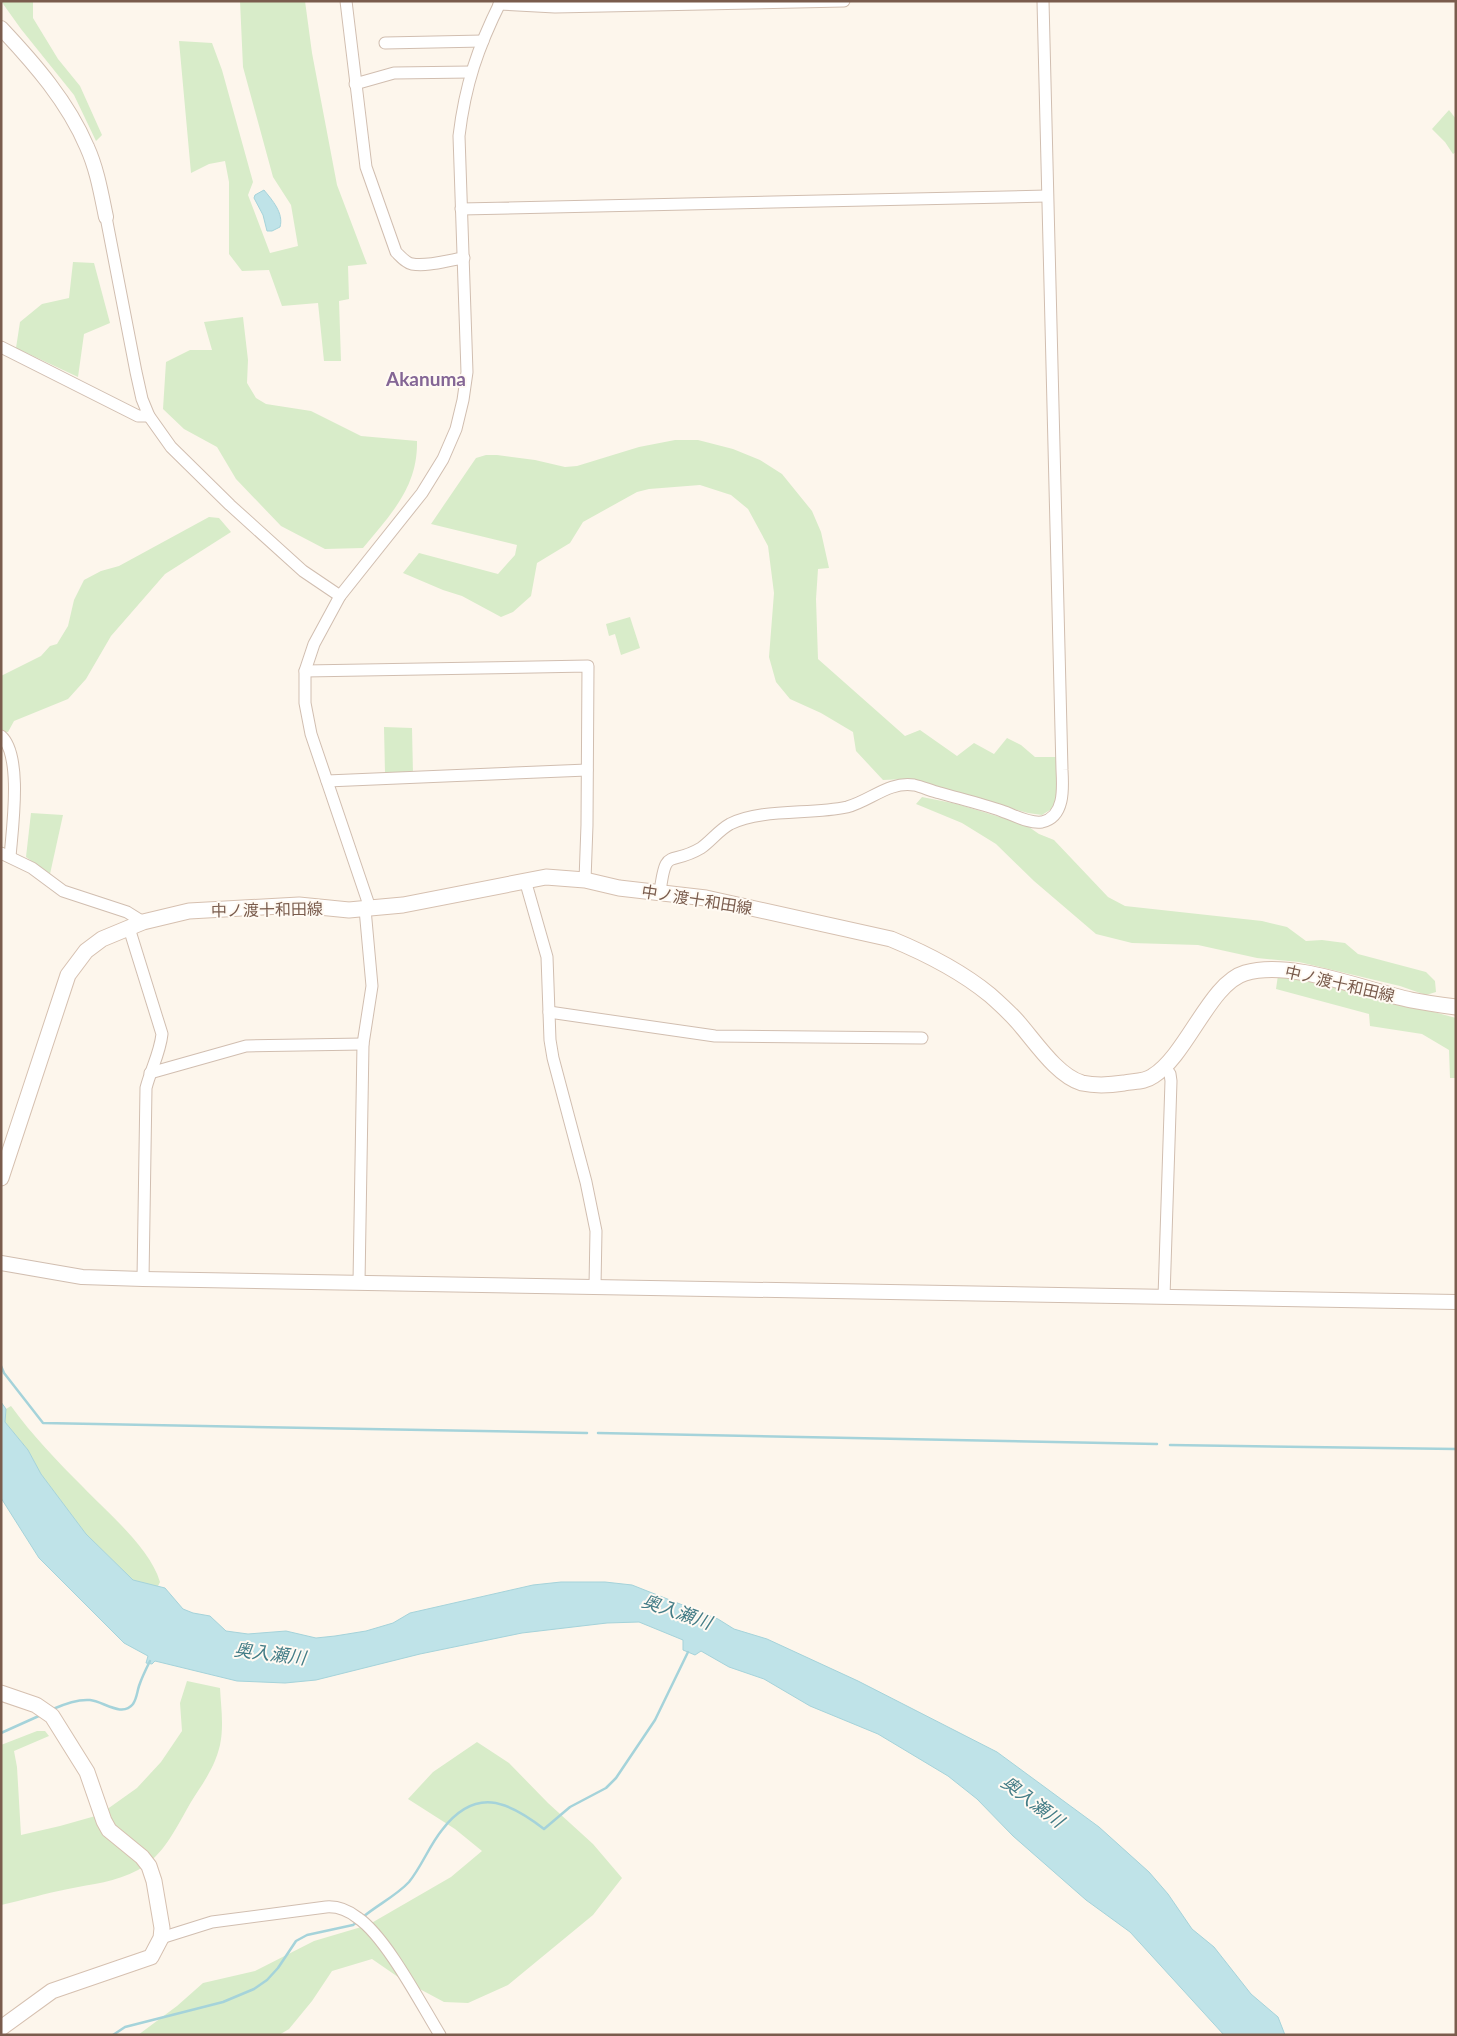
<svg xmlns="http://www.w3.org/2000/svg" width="1457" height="2036" font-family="Lato,'Noto Sans JP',sans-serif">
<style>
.green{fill:#d8ecc9}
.water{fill:#bfe3e8;stroke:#a5d3da}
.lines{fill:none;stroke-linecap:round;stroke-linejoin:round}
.stream{stroke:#a5d3da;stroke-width:2.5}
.minor-casing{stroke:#d1beb0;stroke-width:13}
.tertiary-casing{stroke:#d1beb0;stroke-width:16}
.secondary-casing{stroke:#d6c0b0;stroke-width:17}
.minor{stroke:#fff;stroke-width:11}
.tertiary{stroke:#fff;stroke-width:14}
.secondary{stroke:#fff;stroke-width:15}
.labels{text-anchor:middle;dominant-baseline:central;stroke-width:4;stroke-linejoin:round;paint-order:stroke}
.street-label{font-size:16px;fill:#7a5c4d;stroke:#fffaf3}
.water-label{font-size:18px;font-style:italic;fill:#437c86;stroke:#fffaf3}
.quarter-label{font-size:19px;font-weight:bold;fill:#846695;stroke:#fffaf3}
</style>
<rect width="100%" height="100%" fill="#fdf6ec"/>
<g class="green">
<path d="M1,1H33V18L58,59L80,86L102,135L96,141L74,95L21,29Z"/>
<path d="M240,1H305L312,53L337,185L367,264L348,266L349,299L339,301L341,361H324L318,303L282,306L269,270L242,271L229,254V182L225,161L209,164L191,173L179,41L212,43L222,70L253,182L248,195L270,253L298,246L291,205L273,177L243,67Z"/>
<path d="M1449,110L1456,119V152L1453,154L1445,142L1432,129Z"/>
<path d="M73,262L94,263L110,323L84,334L78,377L16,348L20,322L42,304L69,298Z"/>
<path d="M243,317L248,360L247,383L256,398L266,404L311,411L361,436L417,441C418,487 391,514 363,548L325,549L281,526L236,479L217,447L184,429L163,409L166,362L190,350H212L204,322Z"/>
<path d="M675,440H698L733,449L760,460L782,474L812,511L821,532L829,568L818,569L816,599L818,659L905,736L920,730L957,756L974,743L994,754L1007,738L1021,745L1035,757H1058L1057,794L1053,808L1042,815L1028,813L905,779L883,780L856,751L853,732L821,713L790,699L776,682L769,657L774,593L768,546L748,509L731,495L700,485L649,489L637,492L583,522L570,543L537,563L531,596L513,612L501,617L462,596L443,590L403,573L419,553L498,574L515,555L517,545L431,524L476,458L486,455H497L535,460L565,467L577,466L639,447Z"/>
<path d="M209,517L219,518L231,532L165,574L111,636L86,679L68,699L14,721L8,732L1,733V676L41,656L50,646L57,644L68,626L74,600L84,580L101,571L119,566Z"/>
<path d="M630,617L640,648L621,655L615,634L609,636L606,624Z"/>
<path d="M384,727L412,728L413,775L385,773Z"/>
<path d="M922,797L957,804L1026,825L1039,834L1054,840L1108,897L1125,906L1262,921L1287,927L1306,941L1322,940L1345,943L1358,954L1426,972L1435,981L1436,992L1426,995L1400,986L1299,962L1257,958L1198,945L1132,943L1096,934L1034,881L996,844L962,823L916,804Z"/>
<path d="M31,813L63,815L50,874L26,857Z"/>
<path d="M1278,975L1364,993L1456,1018V1078H1450L1449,1050L1422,1034L1370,1026L1369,1014L1276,989Z"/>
<path d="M11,1406C32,1435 58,1462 83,1487C108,1513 150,1548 160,1582L157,1588L133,1580L86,1534L41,1474L28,1450L5,1422L6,1409Z"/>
<path d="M187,1681L220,1688C221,1707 224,1726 220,1745C215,1767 203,1783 191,1802C177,1826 164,1856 138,1870C116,1882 92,1884 68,1889C46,1893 24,1900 1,1905V1745L37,1731H45L49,1736L14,1751L17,1767L21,1835L60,1826L99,1815L137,1788L161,1762L182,1731L180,1703Z"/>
<path d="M477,1742L509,1763L548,1803L593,1844L622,1878L593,1915L508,1985L468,2003L444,2002L401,1979L372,1959L332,1971L312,2001L289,2029L279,2035H138L177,2006L203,1983L255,1971L314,1941L368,1925L451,1877L482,1851L455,1829L408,1799L433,1772Z"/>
</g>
<g class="water">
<path d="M264,190C272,200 284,213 280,227L272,231H267L263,215L254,198L255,195Z"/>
<path d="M1,1402L6,1409L5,1422L28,1450L41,1474L86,1534L133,1580L165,1588L183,1609L193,1613L210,1616L226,1631L248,1634L286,1631L316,1638L335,1636L366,1631L393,1623L410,1613L533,1585L561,1582H605L632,1585L718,1619L734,1629L767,1639L858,1681L997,1752L1099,1827L1149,1872L1168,1894L1192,1929L1214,1947L1251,1994L1278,2017L1285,2035H1224L1130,1932L1086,1900L1013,1836L977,1799L948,1776L878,1734L810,1706L764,1679L729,1667L701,1651L695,1655L683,1650V1640L639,1622L607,1623L522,1633L420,1654L316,1680L285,1683L237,1681L155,1661L152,1664L146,1663L148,1656L124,1643L39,1558L1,1498Z"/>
</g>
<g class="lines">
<g class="stream">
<path d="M1,1366L4,1373L43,1423L587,1433"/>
<path d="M598,1433L1157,1444"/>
<path d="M1170,1445L1456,1449"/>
<path d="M53,1709C64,1704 77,1699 90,1700C103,1701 122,1718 133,1704C137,1698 137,1692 139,1686C142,1677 146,1669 150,1661"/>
<path d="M1,1733L41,1715"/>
<path d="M363,1917C377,1905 396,1896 409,1882C422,1866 429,1846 442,1830C475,1787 507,1800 544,1829L570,1807L606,1788L616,1778L655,1720L688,1652"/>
<path d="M113,2035L125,2027L223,2002L254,1989L267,1980L278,1968L296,1941L307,1935L353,1925L357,1922"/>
</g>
<defs>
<g id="minor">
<path d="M346,1L366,167L396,252C401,257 406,263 412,264C428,267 448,260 464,258"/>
<path d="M499,4L555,7L844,1"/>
<path d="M385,43L483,41"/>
<path d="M355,84L394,73L471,72"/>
<path d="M461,209L1047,196"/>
<path d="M106,217L136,372L142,399L149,416L171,447L230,505L303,571L340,596"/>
<path d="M1,347L138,416H149"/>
<path d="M305,671L588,666L587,825L585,880"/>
<path d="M1,736C23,755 12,830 10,857"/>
<path d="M327,781L587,770"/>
<path d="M1,853L32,868L63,891L127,912L143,922"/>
<path d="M525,880L547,957L550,1040L553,1058L586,1182L596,1231L595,1286"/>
<path d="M660,892C666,845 669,867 701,848C711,841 719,830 730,824C762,808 811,815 847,807C870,801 889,781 914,785C923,787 931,791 940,793C961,799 982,804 1002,811C1014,815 1029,824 1042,822C1065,817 1063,788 1062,770L1043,1"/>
<path d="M370,908L311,734L305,703V671L314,644L340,596L422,493L443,459L456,429L463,400L467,372L459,136C465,85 478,47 501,1"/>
<path d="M129,928L162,1034C160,1053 151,1069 146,1088L143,1279"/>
<path d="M549,1012L715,1036L922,1038"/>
<path d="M150,1073L246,1046L363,1044"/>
<path d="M359,1282L363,1044L372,986L365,909"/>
<path d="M1164,1297L1171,1081L1170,1074L1165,1067"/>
<path d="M161,1938L212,1922L326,1907C338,1906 349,1911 358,1918C386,1937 421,2004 440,2035"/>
</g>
<g id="tertiary">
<path d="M1,28C34,63 68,102 87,147C97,169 101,193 106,217"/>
<path d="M1,1263L82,1277L143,1279L1456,1302"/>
</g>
<g id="secondary">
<path d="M1,1178L68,975L86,951L102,939L143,922L189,911L299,905L349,910L370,908L403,905L546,877L585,880L619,888L706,898L891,939C925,953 962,972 990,995C999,1003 1009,1012 1017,1021C1034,1040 1057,1076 1082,1083C1096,1086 1111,1085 1124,1083C1133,1081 1145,1082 1153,1076C1187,1055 1210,983 1245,973C1291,959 1364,990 1411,1000C1426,1003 1441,1005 1456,1007"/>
<path d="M1,1693L36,1705L52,1716L87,1772L104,1821L109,1830L142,1857L149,1866L154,1881L162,1928L161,1938L151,1957L52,1991L1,2028"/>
</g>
</defs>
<use href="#minor" class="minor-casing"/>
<use href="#tertiary" class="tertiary-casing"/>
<use href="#secondary" class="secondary-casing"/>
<use href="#minor" class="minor"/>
<use href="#tertiary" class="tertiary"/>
<use href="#secondary" class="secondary"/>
</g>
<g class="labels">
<g class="street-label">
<text transform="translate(697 899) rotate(9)">中ノ渡十和田線</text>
<text transform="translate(267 909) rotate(-1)">中ノ渡十和田線</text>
<text transform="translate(1340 983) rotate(13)">中ノ渡十和田線</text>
</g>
<g class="water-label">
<text transform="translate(677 1611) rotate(19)">奥入瀬川</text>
<text transform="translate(270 1653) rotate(7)">奥入瀬川</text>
<text transform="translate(1033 1801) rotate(37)">奥入瀬川</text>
</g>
<g class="quarter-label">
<text x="426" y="378">Akanuma</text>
</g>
</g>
<rect width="1457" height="2036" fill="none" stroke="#7a5c4d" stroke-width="5"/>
</svg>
